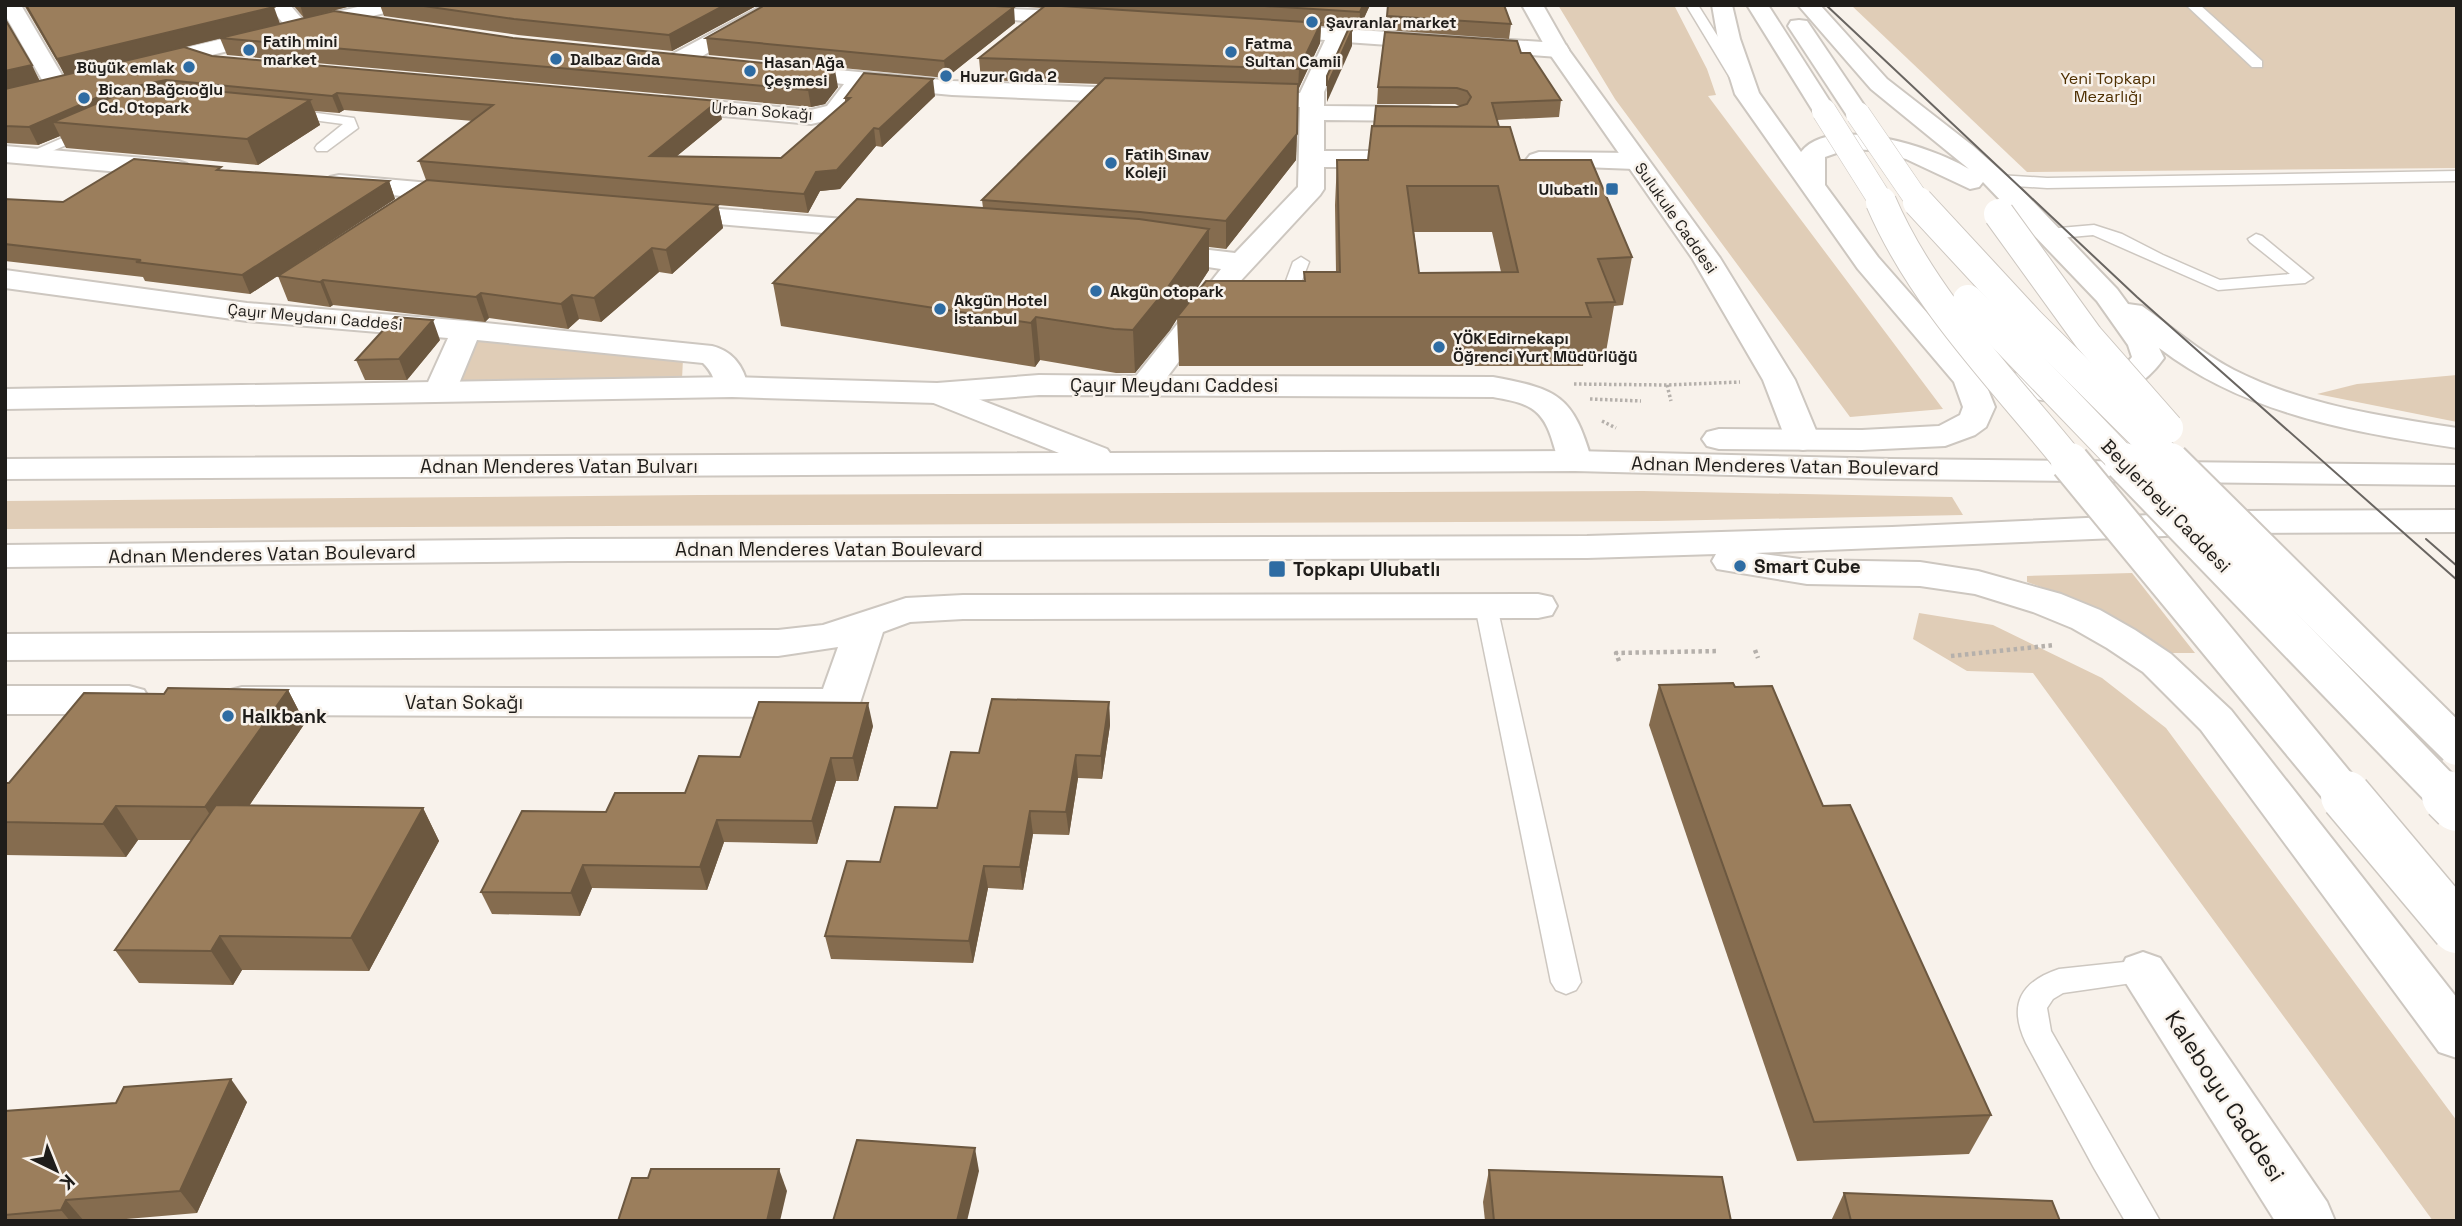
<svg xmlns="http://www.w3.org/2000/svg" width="2462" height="1226" font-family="'Space Grotesk',sans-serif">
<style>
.green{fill:#e0cdb7}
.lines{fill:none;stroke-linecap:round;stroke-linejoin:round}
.lane-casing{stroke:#cdc7c0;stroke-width:3}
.street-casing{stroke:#cdc7c0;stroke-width:4}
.secondary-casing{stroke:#cdc7c0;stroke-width:4}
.primary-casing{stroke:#cdc7c0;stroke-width:4}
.path-far1{stroke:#b5b0ab;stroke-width:3.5;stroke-dasharray:2.5 2.5;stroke-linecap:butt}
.path{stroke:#b5b0ab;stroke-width:4.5;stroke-dasharray:3.5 3.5;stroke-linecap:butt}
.lane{fill:#fff;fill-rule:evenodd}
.street{fill:#fff;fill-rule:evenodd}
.secondary{fill:#fff;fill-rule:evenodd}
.primary{fill:#fff;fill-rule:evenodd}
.tram{stroke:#696561;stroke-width:2}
.primary-bridge-far3-casing{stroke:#cdc7c0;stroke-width:25;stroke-linecap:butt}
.primary-bridge-far2-casing{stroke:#cdc7c0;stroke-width:32;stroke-linecap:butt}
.primary-bridge-far1-casing{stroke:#cdc7c0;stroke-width:42;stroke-linecap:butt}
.primary-bridge-casing{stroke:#cdc7c0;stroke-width:53;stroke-linecap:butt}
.primary-bridge-far3{stroke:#fff;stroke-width:24}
.primary-bridge-far2{stroke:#fff;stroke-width:30}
.primary-bridge-far1{stroke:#fff;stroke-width:38}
.primary-bridge{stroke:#fff;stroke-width:50}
.wall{fill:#856c4f;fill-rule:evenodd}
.shaded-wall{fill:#6c5840}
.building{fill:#9b7e5c;stroke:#6c5840;stroke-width:2;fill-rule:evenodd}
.poi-dot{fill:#2e6ca3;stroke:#f8f2eb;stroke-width:2.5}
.labels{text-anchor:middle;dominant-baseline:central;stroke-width:5;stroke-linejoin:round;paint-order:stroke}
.far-poi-label{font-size:16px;font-weight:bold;fill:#1f1d1a;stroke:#f8f2eb;text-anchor:start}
.far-park-label{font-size:16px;fill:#4e2f00;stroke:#f8f2eb}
.far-street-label{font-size:16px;fill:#1f1d1a;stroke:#f8f2eb}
.street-label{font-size:19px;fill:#1f1d1a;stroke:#f8f2eb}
.poi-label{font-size:19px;font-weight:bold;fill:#1f1d1a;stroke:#f8f2eb;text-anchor:start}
.near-street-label{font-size:23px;fill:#1f1d1a;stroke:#f8f2eb}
</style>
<rect width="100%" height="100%" fill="#f8f2eb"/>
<g class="green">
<path d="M1558,5H1674L1707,69L1716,95L1708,96L1943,409L1850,417L1615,99Z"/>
<path d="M1851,5H2457V168L2027,172Z"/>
<path d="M473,341L683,359L682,379L461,383Z"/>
<path d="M2457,375V422L2317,394L2357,384Z"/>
<path d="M1643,491L1952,497L1963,515L1657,521L5,529V501L699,495Z"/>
<path d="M2132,573L2195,653H2170L2106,614L2078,600L2027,582V576Z"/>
<path d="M1919,613L1993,625L2102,678L2166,728L2457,1121V1221H2433L2033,673L1967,671L1913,639Z"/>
</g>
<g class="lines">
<defs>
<g id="lane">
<path d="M1686,5H1698L1747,83L1745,86H1735Z"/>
<path d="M2186,5H2200L2262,61V67H2252Z"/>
<path d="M287,109L354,118L358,128L327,151H317L315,148L317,145L343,124L282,116L280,113Z"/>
<path d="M90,126L95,127L97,130L95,133L33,159H23L21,156Z"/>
<path d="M2457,171V181L2047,188L1998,185L1990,180L1998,175L2047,178Z"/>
<path d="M2094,225L2122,234L2163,255L2220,280L2290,274L2250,242L2248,239L2256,234L2262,236L2313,278L2305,283L2218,290L2093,235L2048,239L2040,234L2048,229Z"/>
<path d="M1301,257L1309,262L1299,288L1275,299H1263L1260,295L1286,281L1293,262Z"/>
<path d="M1486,599L1494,601L1497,606L1581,982L1576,990L1566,994L1556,990L1551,982L1475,606L1478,601Z"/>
<path d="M2143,960L2153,964L2157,972L2153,980L2063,993L2053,999L2047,1008L2051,1031L2160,1221H2125L2094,1168L2026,1043C2008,1005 2020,982 2059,969Z"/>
</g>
<g id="street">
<path d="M5,5H21L69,87L65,92H49L5,15Z"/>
<path d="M268,5H290L310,28L307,33H291Z"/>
<path d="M764,5H795L792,9L772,16L685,66H669L666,61L669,56Z"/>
<path d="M963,7L1085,12L1093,13L1096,18L1093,23L1085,24L956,17L952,13L956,9Z"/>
<path d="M1267,24L1558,43L1566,45L1569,50L1566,55L1558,57L1346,42L1324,92V106L1428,107L1436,109L1440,114L1436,119L1428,121L1324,120V151H1420L1429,154L1433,159L1429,164L1420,167H1324V189L1320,195L1234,288L1168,376L1493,377C1558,389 1573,395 1592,461L1587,468L1575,471L1563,468C1557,460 1556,452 1553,443C1543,407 1527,403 1493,397L1039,395L937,403L926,400L921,393L926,386L937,383L1039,375L1136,376L1221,269L1148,258L1144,252L1148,246L1158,244L1235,253L1298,187L1300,107L1247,105L1239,103L1235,98L1239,93L1247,91L1300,93L1325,40L1259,35L1256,30L1259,25Z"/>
<path d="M786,65L952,81L1141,89L1149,91L1153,96L1149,101L1141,103L952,95L866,87L843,117L811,124L668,111L660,109L656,104L660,99L668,97L811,110L827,106L844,84L778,77L775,72L778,67Z"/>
<path d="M5,146L178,161L187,164L191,169L187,174L178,177L5,162Z"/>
<path d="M1539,152L1635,153L1644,156L1648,161L1644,166L1635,169L1530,165L1526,160L1530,155Z"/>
<path d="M339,175L464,186L473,188L477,194L473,200L464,202L330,189L326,183L330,177Z"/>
<path d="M670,205L882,222L892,224L896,230L892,236L882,238L660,219L657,213L660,207Z"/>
<path d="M5,270L247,303L466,321L712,346C733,351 744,367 748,387L743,394L732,397L721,394C712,381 716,376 703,363L477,340L456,391L451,398L440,401L429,398L424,391L448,338L247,321L5,288Z"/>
<path d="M1538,594L1552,597L1557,606L1552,615L1538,618L963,619L910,622L883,632L860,703L854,713L839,717L242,715L227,711L221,701L227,691L242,687L823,689L838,647L778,656L5,660V634L778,630L823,625L906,598L963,595Z"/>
<path d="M5,686H129L144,690L150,700L144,710L129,714H5Z"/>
<path d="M2143,952L2160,958L2327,1202L2335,1221H2275L2119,972L2126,958Z"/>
</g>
<g id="secondary">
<path d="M366,5H404L401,9L146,71L138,69L135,64L138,59Z"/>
<path d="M1522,5H1543L1568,49L1720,258L1795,380L1820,440L1815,447L1803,450L1791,447L1786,440L1763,380L1692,258L1547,50Z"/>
<path d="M732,377L937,383L948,386L953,393L948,400L937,403L732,397L5,409V389Z"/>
</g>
<g id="primary">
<path d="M1712,5H1732L1740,39L1759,93L1801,152C1830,113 1936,148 1969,169L1871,89L1798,5H1820L1887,79L1973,146L2018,186L2117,289L2128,304L2142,306C2172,327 2201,353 2234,370C2303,405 2381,416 2457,428V448C2352,432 2245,414 2159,348L2164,358C2122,418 2049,406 1987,387L1995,407L1986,427L1975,435L1945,446L1862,450L1719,449L1707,446L1702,439L1707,432L1719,429L1862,430L1939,426L1960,415L1963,407L1954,382L1858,269L1735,94L1718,39ZM1848,149L1870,150L1906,159L1970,189L1979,187L1983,182L2097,301L2128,345L2132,357C2089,407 2031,375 1980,363L1972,364L1878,257L1825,185V157Z"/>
<path d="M1747,5H1768L1836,111L1832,116L1824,118L1816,116Z"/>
<path d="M1799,20L1807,21L1870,114L1866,119L1858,121L1850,119L1846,114L1788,26L1791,21Z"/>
<path d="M937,383L1107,449L1110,453L1575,451L1891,459L2457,465V485L1891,479L1575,471L5,479V459L1059,453L926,400L921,393L926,386Z"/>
<path d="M2457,510V532L2237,533L1755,553L1807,560L1920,562L1978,571L2061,594L2100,610L2135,630L2171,654L2231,710L2457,998V1058L2439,1052L2201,730L2143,672L2107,648L2072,628L2033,612L1975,594L1920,586L1807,584L1717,569L1712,561L1716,554L1587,558L569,561L5,567V545L569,539L1587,536L1892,527L2237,511Z"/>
</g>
</defs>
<use href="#lane" class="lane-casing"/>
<use href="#street" class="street-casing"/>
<use href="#secondary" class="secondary-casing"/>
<use href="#primary" class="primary-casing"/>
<g class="path-far1">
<path d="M1574,384L1667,385L1740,382"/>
<path d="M1667,385L1671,401"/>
<path d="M1590,399L1641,401"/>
<path d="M1602,421L1616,428"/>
</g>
<g class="path">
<path d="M1755,650L1758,658"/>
<path d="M1951,656L2055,645"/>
<path d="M1619,661L1616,653L1719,651"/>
</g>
<use href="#lane" class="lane"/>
<use href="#street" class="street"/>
<use href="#secondary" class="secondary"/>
<use href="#primary" class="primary"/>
<g class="tram">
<path d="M1826,5L2137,297L2457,580"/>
<path d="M2426,539L2457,566"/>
</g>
<defs>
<g id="primary-bridge-far3">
<path d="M1824,111L1882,203"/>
<path d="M1858,114L1919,203"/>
</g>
<g id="primary-bridge-far2">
<path d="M1881,202C1923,300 2004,381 2071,464"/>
<path d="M1918,202L2030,323L2172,464"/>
<path d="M1999,214L2088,337L2168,428"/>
<path d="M1968,300L2126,464"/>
</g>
<g id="primary-bridge-far1">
<path d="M2070,462L2347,798"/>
<path d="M2124,462L2449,798"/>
<path d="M2170,462L2457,746"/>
</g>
<g id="primary-bridge">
<path d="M2346,796L2457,928"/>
<path d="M2447,796L2457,806"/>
</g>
</defs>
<use href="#primary-bridge-far3" class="primary-bridge-far3-casing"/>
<use href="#primary-bridge-far2" class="primary-bridge-far2-casing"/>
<use href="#primary-bridge-far1" class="primary-bridge-far1-casing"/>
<use href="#primary-bridge" class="primary-bridge-casing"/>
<use href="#primary-bridge-far3" class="primary-bridge-far3"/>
<use href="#primary-bridge-far2" class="primary-bridge-far2"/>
<use href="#primary-bridge-far1" class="primary-bridge-far1"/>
<use href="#primary-bridge" class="primary-bridge"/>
</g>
<g class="wall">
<path d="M24,5H272L280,24L184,47L212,56L722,119L677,156L781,158L845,102V98L935,96L882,147L876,146L840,189L820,191L808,213L718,205L723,228L672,274L659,272L601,322L579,319L568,329L489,318L485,322L333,305L330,307L288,301L278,276L426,180L419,161L473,121L344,110L339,113L315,111L320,125L258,165L66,148L60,136L38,145L5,143V19L40,81L65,75Z"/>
<path d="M293,5H355L304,18Z"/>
<path d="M380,5H758L672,51L518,35L384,16Z"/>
<path d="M999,5H1370L1359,29L1321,26L1320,43L1298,90L1296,160L1226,249L1209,247V270L1181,312L1304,281V272H1336L1335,205L1337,160H1368L1460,106L1455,104H1377L1378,87L1521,53L1561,100L1559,117L1497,120L1499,127L1520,160L1632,257L1623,305L1614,306L1606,352H1585L1583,366H1179L1177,318L1170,330L1135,373H1116L1040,360L1035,367L781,326L773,283L983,208L982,200L1099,84L981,80L979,58L1043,8ZM1414,232H1492L1501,272L1419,273Z"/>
<path d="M1388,5L1511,24L1509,39L1386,30Z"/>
<path d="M1015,23L946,78L709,55L706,38Z"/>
<path d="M220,38L838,87L825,104L811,107L227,55Z"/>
<path d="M223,170L389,181L395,199L250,294L145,281L143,277L5,261V199L63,202Z"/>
<path d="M440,340L407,380H365L356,360Z"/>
<path d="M1659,685L1735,687L1823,806L1991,1115L1969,1154L1797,1161L1649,725Z"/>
<path d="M288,690L305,723L249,806L423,808L439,841L369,971L242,970L233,985L139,983L115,950L192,840H138L126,857L5,855V783H9L164,694Z"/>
<path d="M1109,702L1110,725L1102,779L1078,778L1069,835L1033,834L1023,890L988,888L973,963L831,959L825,936L880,862L937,808L979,753Z"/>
<path d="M873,726L858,781H836L817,844L724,842L707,890L592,888L580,916L492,914L481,892L606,812L685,793L740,757Z"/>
<path d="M247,1102L197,1213L103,1221H5V1111Z"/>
<path d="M1489,1170L1731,1221H1485L1483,1202Z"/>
<path d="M1844,1193L2060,1221H1831Z"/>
</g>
<g class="shaded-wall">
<path d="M300,5H355L304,18Z"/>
<path d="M725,5H758L672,51L669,35Z"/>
<path d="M1363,5H1370L1359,29L1360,12Z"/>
<path d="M274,7L280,24L65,76L57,59Z"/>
<path d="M1014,7L1015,23L946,78L944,61Z"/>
<path d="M1321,23L1320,43L1298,90L1299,69Z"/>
<path d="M1352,30V46L1327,102V86Z"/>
<path d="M32,65L40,82L5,91V71Z"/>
<path d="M835,70L838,87L825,104L811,107L808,90Z"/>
<path d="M933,79L935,96L882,147L879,129Z"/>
<path d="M166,80L173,97L53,122L60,136L38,145L29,127L112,91Z"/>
<path d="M337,93L344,110L339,113L332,96Z"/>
<path d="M310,100L320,125L258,165L247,139Z"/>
<path d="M718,101L722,119L655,174L650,156Z"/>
<path d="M874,128L876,146L840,189L820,191L808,213L804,194L816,172Z"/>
<path d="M1297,134L1296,160L1226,249V221Z"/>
<path d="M389,181L395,199L250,294L242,275Z"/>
<path d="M718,205L723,228L672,274L666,250Z"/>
<path d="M1209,229V270L1170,330L1135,373L1133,330Z"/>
<path d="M652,248L659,272L601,322L594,298Z"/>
<path d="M323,280L333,305L330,307L320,282Z"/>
<path d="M481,293L489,318L485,322L476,297Z"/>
<path d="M572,295L579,319L568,329L561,304Z"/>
<path d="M1036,317L1040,360L1035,367L1031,323Z"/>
<path d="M433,320L440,340L407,380L399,359Z"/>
<path d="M288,690L305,723L226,840L205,807Z"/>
<path d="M1109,702L1110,725L1102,779L1101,756Z"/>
<path d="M868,703L873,726L858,781L853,758Z"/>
<path d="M1076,755L1078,778L1069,835L1066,812Z"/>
<path d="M831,758L836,781L817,844L812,821Z"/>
<path d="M116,806L138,840L126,857L103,824Z"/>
<path d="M423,808L439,841L369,971L351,938Z"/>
<path d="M1030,811L1033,834L1023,890L1020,867Z"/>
<path d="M717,820L724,842L707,890L700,867Z"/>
<path d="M583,865L592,888L580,916L571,893Z"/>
<path d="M984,866L988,888L973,963L969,941Z"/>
<path d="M220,936L242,970L233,985L211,951Z"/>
<path d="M231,1079L247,1102L197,1213L180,1191Z"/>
<path d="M975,1148L979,1171L967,1221H957Z"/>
<path d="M779,1169L787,1191L780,1221H767Z"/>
<path d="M66,1200L84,1221H70L61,1210Z"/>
</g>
<g class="building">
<path d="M26,5H272L274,7L57,59Z"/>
<path d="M417,5H725L669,35L514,19Z"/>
<path d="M765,5H977L1014,7L944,61L706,38Z"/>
<path d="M1046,5L1321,23L1299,69L979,58Z"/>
<path d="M1250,5H1363L1360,12Z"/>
<path d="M1388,5H1504L1511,24L1387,16Z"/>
<path d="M334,11L513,38L835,70L823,86L808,90L220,38Z"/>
<path d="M5,19L32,65L5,71Z"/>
<path d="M1348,30H1352L1327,86V76Z"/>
<path d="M1385,32L1517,41L1521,53H1530L1561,100L1492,103L1499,127L1374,126L1376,106L1457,107L1467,104L1471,97L1467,91L1457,88L1378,87Z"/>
<path d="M184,47L212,56L718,101L650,156L781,158L850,98H845L864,73L933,79L879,129L874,128L837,170L816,172L804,194L419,161L493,105L337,93L332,96L166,80L112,91L29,127L5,126V89Z"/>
<path d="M1105,78L1298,84L1297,134L1226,221L1140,212L982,200Z"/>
<path d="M162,86L310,100L247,139L53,122L119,94Z"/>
<path d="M1372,126L1510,127L1520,160H1591L1632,257L1598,259L1615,302L1586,303L1591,317H1177L1206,281H1305L1304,272H1340L1337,160H1368ZM1407,186H1498L1518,272L1419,273Z"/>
<path d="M134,159L221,167L217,170L389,181L242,275L136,262L141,260L5,244V199L63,202Z"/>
<path d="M427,180L718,205L666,250L652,248L594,298L572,295L561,304L481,293L476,297L323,280L320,282L278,276Z"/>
<path d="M857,199L1139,219L1209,229L1168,287L1133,330L1114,329L1036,317L1031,323L773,283Z"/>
<path d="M395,317L433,320L399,359L356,360Z"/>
<path d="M1733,683L1735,687L1772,686L1823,806L1850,805L1991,1115L1814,1122L1659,685Z"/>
<path d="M168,688L288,690L205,807L116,806L103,824L5,822V783H9L84,693L164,694Z"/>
<path d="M992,699L1109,702L1101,756L1076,755L1066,812L1030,811L1020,867L984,866L969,941L825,936L847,861L880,862L895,807L937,808L951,752L979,753Z"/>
<path d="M759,702L868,703L853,758H831L812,821L717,820L700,867L583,865L571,893L481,892L522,811L606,812L615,793H685L699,756L740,757Z"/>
<path d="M216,805L423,808L351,938L220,936L211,951L115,950Z"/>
<path d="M231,1079L180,1191L66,1200L61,1210L5,1215V1111L116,1103L124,1087Z"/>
<path d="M857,1140L975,1148L957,1221H833Z"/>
<path d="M651,1169H779L767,1221H618L632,1178H648Z"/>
<path d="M1489,1170L1722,1177L1731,1221H1494Z"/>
<path d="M1844,1193L2052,1201L2060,1221H1851Z"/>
</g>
<g class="poi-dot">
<circle cx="1312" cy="22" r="7"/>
<circle cx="249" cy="50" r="7"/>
<circle cx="1231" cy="52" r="7"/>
<circle cx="556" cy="59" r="7"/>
<circle cx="189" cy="67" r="7"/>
<circle cx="750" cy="71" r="7"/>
<circle cx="946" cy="76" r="7"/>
<circle cx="84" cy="98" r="7"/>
<circle cx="1111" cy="163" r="7"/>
<rect x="1605" y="182" width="14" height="14" rx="3.5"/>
<circle cx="1096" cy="291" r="7"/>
<circle cx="940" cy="309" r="7"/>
<circle cx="1439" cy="347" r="7"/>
<circle cx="1740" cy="566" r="7"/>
<rect x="1268" y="560" width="18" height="18" rx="3.5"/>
<circle cx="228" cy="716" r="7"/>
</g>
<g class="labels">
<g class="far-poi-label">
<text x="1326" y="22">Şavranlar market</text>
<text x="263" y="41">Fatih mini<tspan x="263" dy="18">market</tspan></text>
<text x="1245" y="43">Fatma<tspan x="1245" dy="18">Sultan Camii</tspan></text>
<text x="570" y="59">Dalbaz Gıda</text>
<text x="764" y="62">Hasan Ağa<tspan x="764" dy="18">Çeşmesi</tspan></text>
<text x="175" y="67" text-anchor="end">Büyük emlak</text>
<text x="960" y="76">Huzur Gıda 2</text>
<text x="98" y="89">Bican Bağcıoğlu<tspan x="98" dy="18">Cd. Otopark</tspan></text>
<text x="1125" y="154">Fatih Sınav<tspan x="1125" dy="18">Koleji</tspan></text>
<text x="1598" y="189" text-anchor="end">Ulubatlı</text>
<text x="1110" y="291">Akgün otopark</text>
<text x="954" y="300">Akgün Hotel<tspan x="954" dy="18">İstanbul</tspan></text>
<text x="1453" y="338">YÖK Edirnekapı<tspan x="1453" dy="18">Öğrenci Yurt Müdürlüğü</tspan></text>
</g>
<g class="far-park-label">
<text x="2108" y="78">Yeni Topkapı<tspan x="2108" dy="18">Mezarlığı</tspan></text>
</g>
<g class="far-street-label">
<text transform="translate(762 111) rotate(4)">Urban Sokağı</text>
<text transform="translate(1676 218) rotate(55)">Sulukule Caddesi</text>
<text transform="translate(315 317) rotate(5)">Çayır Meydanı Caddesi</text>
</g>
<g class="street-label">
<text x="1174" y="385">Çayır Meydanı Caddesi</text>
<text x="559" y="466">Adnan Menderes Vatan Bulvarı</text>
<text transform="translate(1785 466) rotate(1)">Adnan Menderes Vatan Boulevard</text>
<text transform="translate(2166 506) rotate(46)">Beylerbeyi Caddesi</text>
<text x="829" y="549">Adnan Menderes Vatan Boulevard</text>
<text transform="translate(262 554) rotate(-1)">Adnan Menderes Vatan Boulevard</text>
<text x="464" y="702">Vatan Sokağı</text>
</g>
<g class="poi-label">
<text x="1754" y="566">Smart Cube</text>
<text x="1293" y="569">Topkapı Ulubatlı</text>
<text x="242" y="716">Halkbank</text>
</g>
<g class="near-street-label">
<text transform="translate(2225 1096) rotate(57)">Kaleboyu Caddesi</text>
</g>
</g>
<rect width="2462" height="1226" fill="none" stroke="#1f1d1a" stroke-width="14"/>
<g transform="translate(56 1170) rotate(137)" stroke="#f8f2eb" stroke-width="5" paint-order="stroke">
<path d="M0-5L12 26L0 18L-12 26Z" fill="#1f1d1a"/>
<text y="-10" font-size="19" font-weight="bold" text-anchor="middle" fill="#1f1d1a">K</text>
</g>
</svg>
